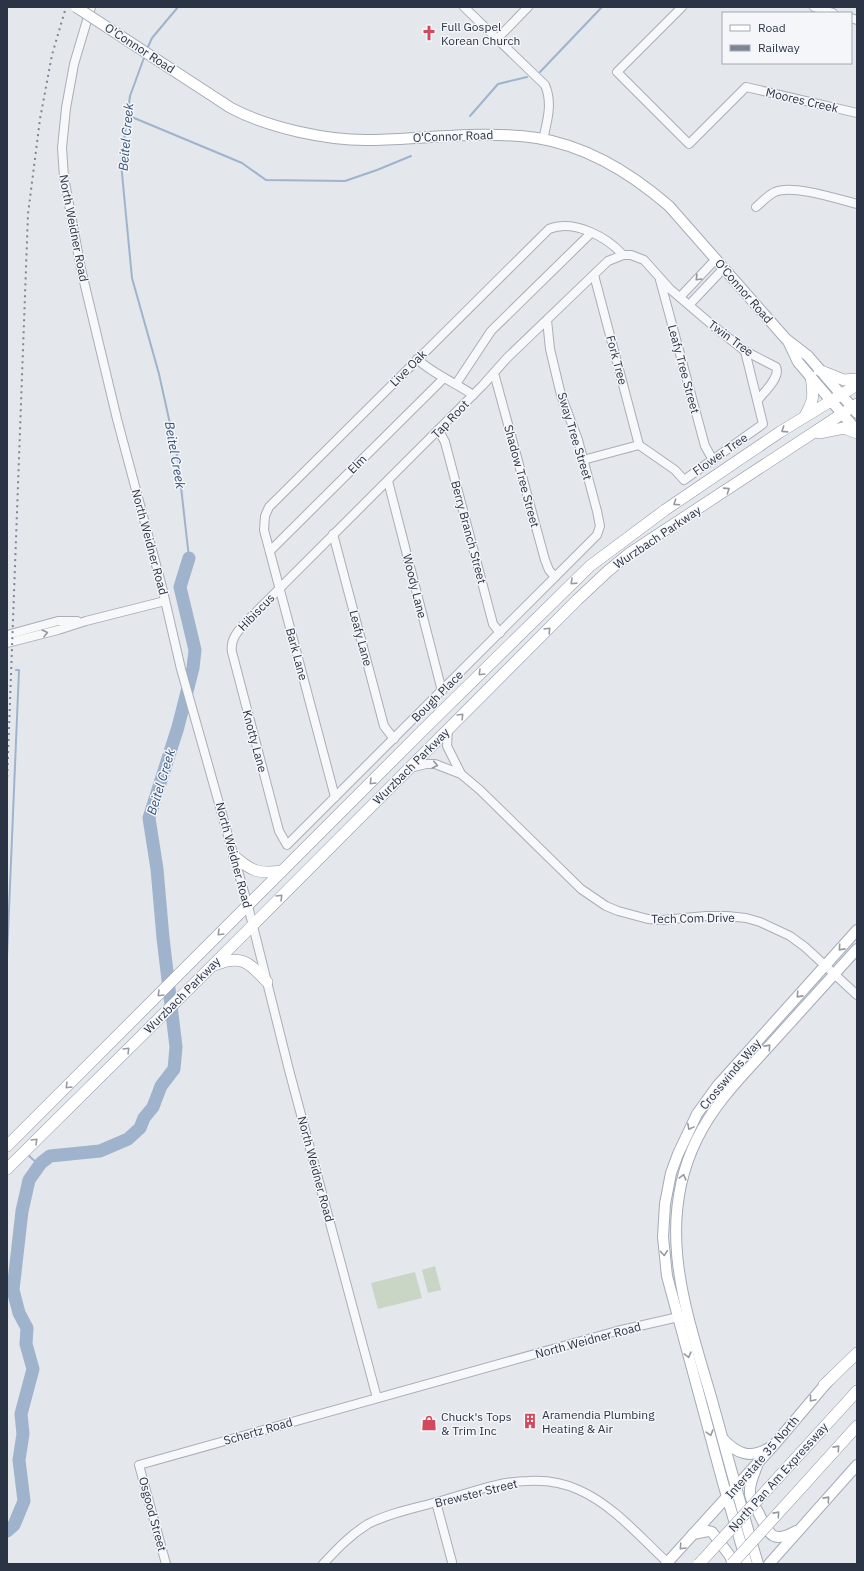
<svg xmlns="http://www.w3.org/2000/svg" width="864" height="1571" font-family="'IBM Plex Sans',sans-serif">
<style>
.green{fill:#c9d6c5}
.lines{fill:none;stroke-linecap:round;stroke-linejoin:round}
.stream{stroke:#9fb4cc;stroke-width:2}
.river{stroke:#9fb4cc;stroke-width:13}
.minor-casing{stroke:#a9aeb7;stroke-width:10}
.major-casing{stroke:#a3abb8;stroke-width:12}
.highway-casing{stroke:#8b94a3;stroke-width:12}
.minor{stroke:#f7f8fa;stroke-width:8}
.major{stroke:#fff;stroke-width:10}
.highway{stroke:#fff;stroke-width:11}
.rail{stroke:#7d8696;stroke-width:2;stroke-dasharray:2 4;stroke-linecap:butt}
.major-bridge-casing{stroke:#a3abb8;stroke-width:12;stroke-linecap:butt}
.highway-bridge-casing{stroke:#8b94a3;stroke-width:12;stroke-linecap:butt}
.major-bridge{stroke:#fff;stroke-width:10}
.highway-bridge{stroke:#fff;stroke-width:11}
.oneway{stroke:#9196a0}
.oneway2{stroke:#959aa2}
.labels{text-anchor:middle;dominant-baseline:central;stroke-width:3;stroke-linejoin:round;paint-order:stroke}
.poi-label{font-size:12px;fill:#2b3445;stroke:#f4f6f9;text-anchor:start}
.street-label{font-size:12px;fill:#2b3445;stroke:#f4f6f9}
.water-label{font-size:13px;font-style:italic;fill:#34527a;stroke:#f4f6f9}
</style>
<rect width="100%" height="100%" fill="#e4e7ec"/>
<g class="green">
<path d="M435,1266L441,1290L428,1293L422,1270Z"/>
<path d="M415,1272L422,1298L378,1309L371,1283Z"/>
</g>
<g class="lines">
<g class="stream">
<path d="M147,49L152,38L178,7"/>
<path d="M145,55L130,96L121,163L132,278L159,374L178,460L189,558"/>
<path d="M540,72L602,7"/>
<path d="M127,115L242,163L266,180L345,181L377,170L411,156"/>
<path d="M470,116L498,84L527,77"/>
<path d="M7,957L19,670H16"/>
<path d="M27,1154L39,1165"/>
</g>
<path class="river" d="M7,1531L14,1525L24,1501L19,1460L23,1434L21,1414L33,1369L26,1344L27,1328L19,1313L13,1290L22,1211L29,1180L41,1163L50,1156L100,1151L128,1139L140,1128L144,1118L153,1107L161,1086L174,1069L176,1047L163,938L157,869L149,818L178,727L193,668L195,650L180,587L189,558"/>
<defs>
<g id="minor">
<path d="M91,7L74,64L66,108L62,148L64,177L81,269L117,419L162,587L181,669L248,906L289,1070L377,1398"/>
<path d="M464,7L545,85C553,104 547,121 543,140"/>
<path d="M682,7L617,72L689,144L746,87L857,113"/>
<path d="M814,7L833,13"/>
<path d="M851,18L857,20"/>
<path d="M497,39L528,7"/>
<path d="M756,207C762,202 768,195 775,192C792,184 838,199 857,204"/>
<path d="M594,275L639,445"/>
<path d="M660,280L705,446L713,460"/>
<path d="M680,297L716,259"/>
<path d="M689,305L724,268"/>
<path d="M547,320L550,349L561,395L578,440L597,511L600,526L597,535L287,845L279,831L232,652C230,640 237,632 245,623L483,385L507,358L608,261L623,255H631L644,260L670,289L711,324L745,351L776,367C781,377 764,392 758,400"/>
<path d="M417,359C434,375 455,382 473,395"/>
<path d="M494,373L545,560L549,570L555,577"/>
<path d="M456,384L491,331L591,233"/>
<path d="M439,431L445,442L493,624L500,633"/>
<path d="M639,445L675,470L684,480L763,424L745,351"/>
<path d="M583,460L639,445"/>
<path d="M388,481L442,691"/>
<path d="M333,534L384,726L394,739"/>
<path d="M270,551L444,378"/>
<path d="M7,635L58,621H77"/>
<path d="M7,643L58,630L86,621L165,601"/>
<path d="M448,730L447,746L461,774"/>
<path d="M410,768L426,764H435L461,774L480,790L581,889L606,906L618,911L648,919L662,920L706,916H727L746,918L760,922L790,936L805,947L857,995"/>
<path d="M335,797L264,530L265,516L269,507L549,229C574,219 607,237 623,255"/>
<path d="M436,1502L452,1562"/>
<path d="M166,1564L139,1465L617,1331L683,1316"/>
<path d="M323,1564C337,1549 350,1535 368,1524C389,1513 415,1508 437,1502C467,1494 498,1481 528,1481C545,1480 564,1483 579,1490C613,1505 640,1537 667,1562"/>
</g>
<g id="major">
<path d="M208,93C216,98 223,103 231,108C269,128 328,141 371,140C426,139 481,130 537,138C587,146 632,174 669,206L786,339L808,356L857,413"/>
<path d="M789,343L798,362L857,431"/>
<path d="M723,1439C737,1454 750,1459 769,1448"/>
<path d="M757,1466C754,1474 749,1484 750,1493C750,1500 755,1506 758,1512C769,1533 771,1545 796,1531"/>
<path d="M693,1534L708,1531L712,1532L730,1556L733,1564"/>
<path d="M666,1564L774,1445L829,1380"/>
<path d="M747,1564L723,1483L667,1276L663,1237L665,1204L671,1173L678,1154L697,1114L718,1085L857,930"/>
<path d="M758,1564C742,1511 728,1458 713,1404C688,1316 653,1228 697,1139C715,1102 744,1074 771,1044C800,1012 828,981 857,949"/>
<path d="M769,1564L857,1465"/>
</g>
<g id="highway">
<path d="M819,370L844,380L857,379"/>
<path d="M805,416C814,400 814,395 811,377"/>
<path d="M819,433L844,428L857,433"/>
<path d="M234,856C252,872 260,874 282,871"/>
<path d="M215,965C241,954 249,962 267,982"/>
<path d="M7,1146L423,730L590,566L665,510L780,432L857,385"/>
<path d="M7,1169L211,967L577,600L608,571L630,553L857,404"/>
<path d="M824,1385L857,1353"/>
<path d="M785,1470L857,1391"/>
<path d="M801,1488L857,1426"/>
</g>
</defs>
<use href="#minor" class="minor-casing"/>
<use href="#major" class="major-casing"/>
<use href="#highway" class="highway-casing"/>
<use href="#minor" class="minor"/>
<use href="#major" class="major"/>
<use href="#highway" class="highway"/>
<path class="rail" d="M7,783L28,214L40,119L52,55L66,7"/>
<defs>
<path id="major-bridge" d="M76,7L208,93"/>
<g id="highway-bridge">
<path d="M699,1564L785,1470"/>
<path d="M732,1564L801,1488"/>
</g>
</defs>
<use href="#major-bridge" class="major-bridge-casing"/>
<use href="#highway-bridge" class="highway-bridge-casing"/>
<use href="#major-bridge" class="major-bridge"/>
<use href="#highway-bridge" class="highway-bridge"/>
</g>
<defs><path id="oneway-chevron" d="M-2-3.5L2.5 0L-2 3.5" fill="none" stroke-width="1.6" stroke-linecap="round" stroke-linejoin="round"/></defs>
<g class="oneway">
<use href="#oneway-chevron" transform="translate(698 278) rotate(134)"/>
<use href="#oneway-chevron" transform="translate(45 633) rotate(-14)"/>
<use href="#oneway-chevron" transform="translate(435 765) rotate(13)"/>
</g>
<g class="oneway2">
<use href="#oneway-chevron" transform="translate(784 430) rotate(147)"/>
<use href="#oneway-chevron" transform="translate(727 490) rotate(-33)"/>
<use href="#oneway-chevron" transform="translate(676 503) rotate(146)"/>
<use href="#oneway-chevron" transform="translate(573 582) rotate(136)"/>
<use href="#oneway-chevron" transform="translate(548 630) rotate(-46)"/>
<use href="#oneway-chevron" transform="translate(481 673) rotate(135)"/>
<use href="#oneway-chevron" transform="translate(461 716) rotate(-45)"/>
<use href="#oneway-chevron" transform="translate(372 782) rotate(135)"/>
<use href="#oneway-chevron" transform="translate(280 897) rotate(-45)"/>
<use href="#oneway-chevron" transform="translate(220 933) rotate(135)"/>
<use href="#oneway-chevron" transform="translate(841 948) rotate(132)"/>
<use href="#oneway-chevron" transform="translate(160 994) rotate(135)"/>
<use href="#oneway-chevron" transform="translate(799 995) rotate(132)"/>
<use href="#oneway-chevron" transform="translate(768 1047) rotate(-48)"/>
<use href="#oneway-chevron" transform="translate(127 1050) rotate(-45)"/>
<use href="#oneway-chevron" transform="translate(68 1086) rotate(135)"/>
<use href="#oneway-chevron" transform="translate(690 1127) rotate(118)"/>
<use href="#oneway-chevron" transform="translate(35 1141) rotate(-45)"/>
<use href="#oneway-chevron" transform="translate(683 1177) rotate(-75)"/>
<use href="#oneway-chevron" transform="translate(664 1253) rotate(86)"/>
<use href="#oneway-chevron" transform="translate(688 1355) rotate(75)"/>
<use href="#oneway-chevron" transform="translate(812 1399) rotate(130)"/>
<use href="#oneway-chevron" transform="translate(710 1433) rotate(74)"/>
<use href="#oneway-chevron" transform="translate(837 1448) rotate(-48)"/>
<use href="#oneway-chevron" transform="translate(827 1499) rotate(-48)"/>
<use href="#oneway-chevron" transform="translate(777 1514) rotate(-48)"/>
<use href="#oneway-chevron" transform="translate(682 1547) rotate(133)"/>
</g>
<defs>
<symbol id="church-bare" viewBox="-9 -9 18 18"><path d="M-1.2-6h2.4v3.5h3.3v2.4h-3.3V6h-2.4V-.1h-3.3v-2.4h3.3Z" fill="#d1495b" stroke="#f4f6f9" stroke-width="2.5" paint-order="stroke"/></symbol>
<symbol id="building-bare" viewBox="-9 -9 18 18"><path d="M-4-6H4V6H1V3H-1V6H-4ZM-2.5-4.3h1.7v1.8h-1.7ZM.8-4.3h1.7v1.8H.8ZM-2.5-1h1.7V.8h-1.7ZM.8-1h1.7V.8H.8Z" fill="#d1495b" stroke="#f4f6f9" stroke-width="2.5" paint-order="stroke"/></symbol>
<symbol id="shop-bare" viewBox="-9 -9 18 18"><path d="M-5-2.5h2.3a2.7 3.5 0 0 1 5.4 0H5L5.5 6h-11ZM-1.5-2.5h3a1.5 2.3 0 0 0-3 0Z" fill="#d1495b" stroke="#f4f6f9" stroke-width="2.5" paint-order="stroke"/></symbol>
</defs>
<g fill-rule="evenodd">
<use href="#church-bare" x="418" y="22" width="22" height="22"/>
<use href="#building-bare" x="519" y="1410" width="22" height="22"/>
<use href="#shop-bare" x="418" y="1412" width="22" height="22"/>
</g>
<g class="labels">
<g class="poi-label">
<text x="441" y="26">Full Gospel<tspan x="441" dy="14">Korean Church</tspan></text>
<text x="542" y="1414">Aramendia Plumbing<tspan x="542" dy="14">Heating &amp; Air</tspan></text>
<text x="441" y="1416">Chuck's Tops<tspan x="441" dy="14">&amp; Trim Inc</tspan></text>
</g>
<g class="street-label">
<text transform="translate(140 48) rotate(33)">O'Connor Road</text>
<text transform="translate(802 100) rotate(13)">Moores Creek</text>
<text transform="translate(453 136) rotate(-2)">O'Connor Road</text>
<text transform="translate(74 228) rotate(79)">North Weidner Road</text>
<text transform="translate(744 291) rotate(49)">O'Connor Road</text>
<text transform="translate(731 338) rotate(36)">Twin Tree</text>
<text transform="translate(617 360) rotate(75)">Fork Tree</text>
<text transform="translate(408 368) rotate(-45)">Live Oak</text>
<text transform="translate(684 369) rotate(75)">Leafy Tree Street</text>
<text transform="translate(450 419) rotate(-46)">Tap Root</text>
<text transform="translate(575 436) rotate(73)">Sway Tree Street</text>
<text transform="translate(720 454) rotate(-35)">Flower Tree</text>
<text transform="translate(357 464) rotate(-45)">Elm</text>
<text transform="translate(522 476) rotate(75)">Shadow Tree Street</text>
<text transform="translate(469 532) rotate(75)">Berry Branch Street</text>
<text transform="translate(657 537) rotate(-34)">Wurzbach Parkway</text>
<text transform="translate(150 542) rotate(75)">North Weidner Road</text>
<text transform="translate(415 586) rotate(76)">Woody Lane</text>
<text transform="translate(256 612) rotate(-46)">Hibiscus</text>
<text transform="translate(361 638) rotate(75)">Leafy Lane</text>
<text transform="translate(297 654) rotate(75)">Bark Lane</text>
<text transform="translate(437 696) rotate(-45)">Bough Place</text>
<text transform="translate(255 741) rotate(75)">Knotty Lane</text>
<text transform="translate(411 766) rotate(-45)">Wurzbach Parkway</text>
<text transform="translate(234 855) rotate(75)">North Weidner Road</text>
<text transform="translate(693 918) rotate(-1)">Tech Com Drive</text>
<text transform="translate(182 995) rotate(-45)">Wurzbach Parkway</text>
<text transform="translate(730 1074) rotate(-50)">Crosswinds Way</text>
<text transform="translate(316 1169) rotate(75)">North Weidner Road</text>
<text transform="translate(588 1340) rotate(-15)">North Weidner Road</text>
<text transform="translate(258 1431) rotate(-16)">Schertz Road</text>
<text transform="translate(762 1457) rotate(-49)">Interstate 35 North</text>
<text transform="translate(778 1477) rotate(-48)">North Pan Am Expressway</text>
<text transform="translate(476 1493) rotate(-14)">Brewster Street</text>
<text transform="translate(153 1514) rotate(75)">Osgood Street</text>
</g>
<g class="water-label">
<text transform="translate(126 137) rotate(-85)">Beitel Creek</text>
<text transform="translate(175 455) rotate(80)">Beitel Creek</text>
<text transform="translate(161 782) rotate(-73)">Beitel Creek</text>
</g>
</g>
<rect width="864" height="1571" fill="none" stroke="#2b3445" stroke-width="16"/>
<rect x="722" y="12" width="130" height="52" fill="#f4f6f9" stroke="#a4a8b1"/>
<rect x="730" y="25" width="20" height="6" fill="#ffffff" stroke="#a4a8b1"/>
<text x="758" y="32" font-size="12" fill="#2b3445">Road</text>
<rect x="730" y="45" width="20" height="6" fill="#7d8696" stroke="#a4a8b1"/>
<text x="758" y="52" font-size="12" fill="#2b3445">Railway</text>
</svg>
